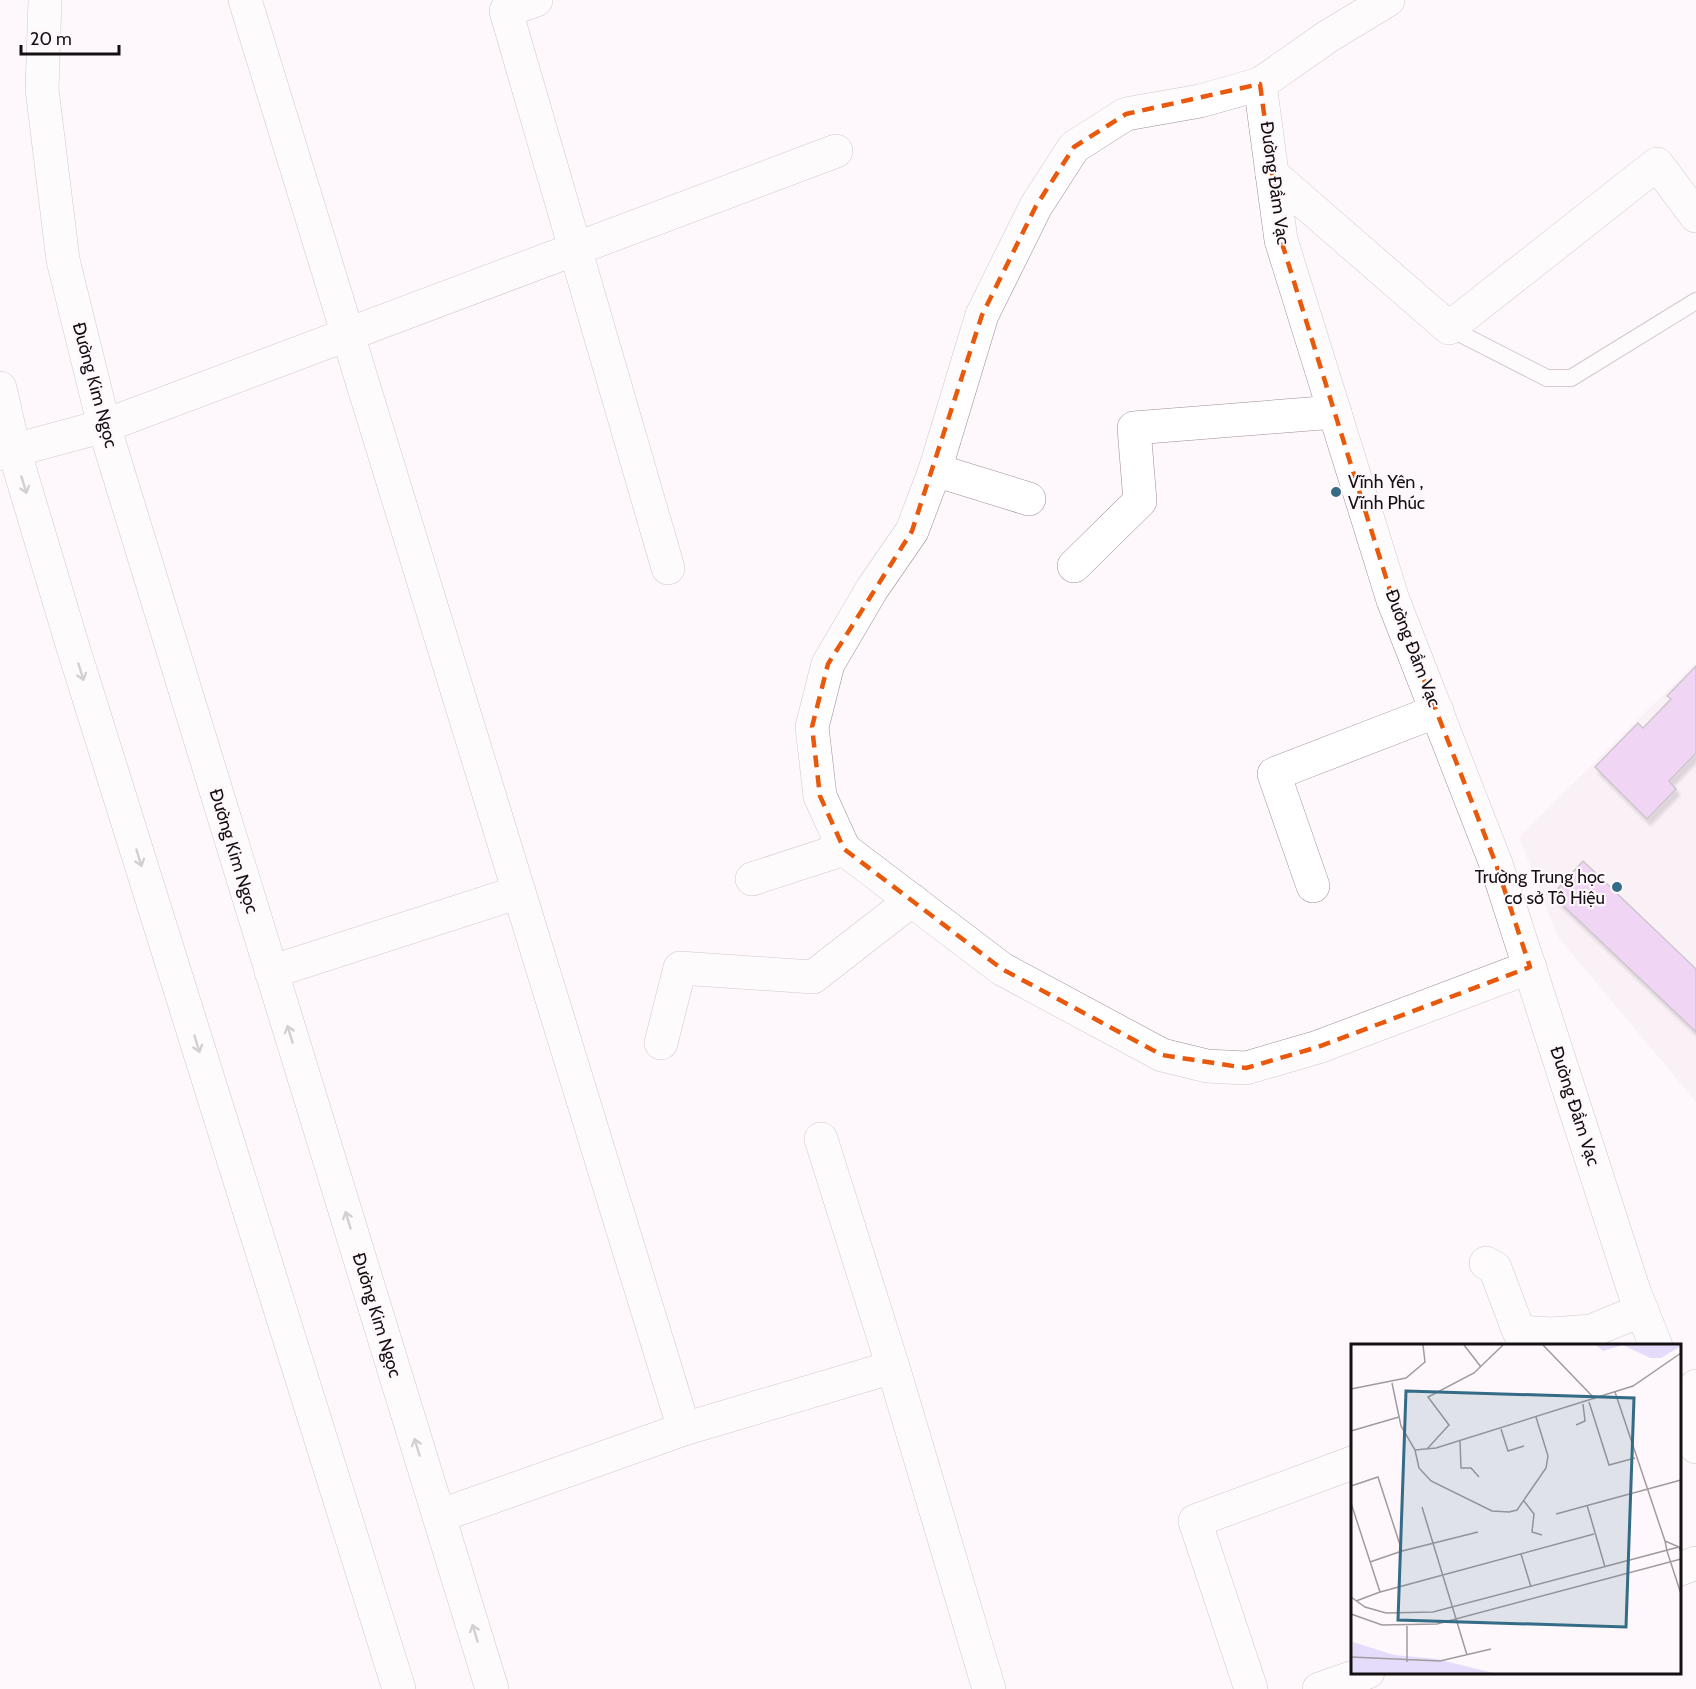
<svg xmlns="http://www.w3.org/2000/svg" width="1696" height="1689" font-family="Cabin,sans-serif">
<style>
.built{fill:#f7e9f1}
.building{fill:#dfabeb;stroke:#958a97;stroke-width:1.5;filter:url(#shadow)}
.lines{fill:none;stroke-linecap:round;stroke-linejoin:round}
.lane-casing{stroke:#9e8e97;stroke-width:18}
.street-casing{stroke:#9e8e97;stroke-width:34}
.secondary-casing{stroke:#9e8e97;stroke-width:34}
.lane{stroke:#fff;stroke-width:16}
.street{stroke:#fff;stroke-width:33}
.secondary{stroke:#fff;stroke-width:33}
.oneway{stroke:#a19fa1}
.marked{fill:none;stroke:#e8590c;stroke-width:4.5;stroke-dasharray:12 8;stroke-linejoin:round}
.poi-dot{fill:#346b86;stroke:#fef7fb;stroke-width:2}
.labels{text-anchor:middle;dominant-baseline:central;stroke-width:4.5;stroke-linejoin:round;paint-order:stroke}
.street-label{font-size:18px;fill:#151013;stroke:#fef7fb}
.poi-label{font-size:18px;fill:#151013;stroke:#fef7fb;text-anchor:start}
.inset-road{fill:none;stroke:#a19b9e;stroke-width:1.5}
.view{fill:#346b86;fill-opacity:0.15;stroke:#346b86;stroke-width:3}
.inset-edge{fill:none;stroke:#151013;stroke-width:3}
</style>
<defs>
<filter id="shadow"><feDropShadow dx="3.5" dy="6" stdDeviation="1.5" flood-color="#0004"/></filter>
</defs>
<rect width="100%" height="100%" fill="#fef7fb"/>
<path class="built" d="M1696,662V1102L1558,937L1519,837Z"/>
<g class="building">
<path d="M1696,666V753L1669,781L1676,789L1647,819L1595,767L1638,723L1643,728L1671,699L1667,696Z"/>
<path d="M1583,861L1696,969V1032L1552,895Z"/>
</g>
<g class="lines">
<defs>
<path id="lane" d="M1449,328L1547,378H1571L1696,301"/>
<g id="street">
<path d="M245,0L684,1429"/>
<path d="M536,0L506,11L668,568"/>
<path d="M1260,84L1200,101L1126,114L1074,147L1036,206L982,315L935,470L912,531L872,589L828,664L812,727L820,796L844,849L1002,969L1162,1055L1207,1066L1246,1068L1318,1047L1530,967"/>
<path d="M1272,174L1449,328L1657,164L1696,216"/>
<path d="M0,454L104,426L836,151"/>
<path d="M935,470L1029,499"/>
<path d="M1074,566L1140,501L1134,428L1335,412"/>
<path d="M752,879L844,849"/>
<path d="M1313,886L1274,774L1437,711"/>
<path d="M271,972L519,892"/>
<path d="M661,1043L680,968L813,977L912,900"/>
<path d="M821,1139L893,1367L989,1689"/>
<path d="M1486,1263L1495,1268L1519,1332L1552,1334L1591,1331L1642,1310"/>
<path d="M1680,1403L1696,1386"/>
<path d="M439,1516L684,1429L893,1367"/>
<path d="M1680,1569L1696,1563"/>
<path d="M1251,1689L1195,1521L1352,1463"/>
<path d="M1319,1689L1368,1672"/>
</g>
<g id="secondary">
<path d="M45,0L42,89L63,260L104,426L492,1689"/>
<path d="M1388,0L1327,37L1260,84L1281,240L1393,600L1496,864L1634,1291L1656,1346"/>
<path d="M0,388L14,450L72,644L399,1689"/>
<path d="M1680,1405L1696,1447"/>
</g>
</defs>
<use href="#lane" class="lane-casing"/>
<use href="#street" class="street-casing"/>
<use href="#secondary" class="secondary-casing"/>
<use href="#lane" class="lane"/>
<use href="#street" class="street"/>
<use href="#secondary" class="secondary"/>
</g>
<defs><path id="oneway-shaft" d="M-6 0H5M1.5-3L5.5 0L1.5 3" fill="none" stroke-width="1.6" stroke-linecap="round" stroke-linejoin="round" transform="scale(1.5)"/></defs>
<g class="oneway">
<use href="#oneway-shaft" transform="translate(24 485) rotate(73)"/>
<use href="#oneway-shaft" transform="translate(81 672) rotate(73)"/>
<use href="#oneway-shaft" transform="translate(139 858) rotate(73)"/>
<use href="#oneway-shaft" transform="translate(290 1034) rotate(-107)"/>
<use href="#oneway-shaft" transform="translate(197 1044) rotate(73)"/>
<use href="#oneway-shaft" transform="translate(348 1220) rotate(-107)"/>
<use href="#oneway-shaft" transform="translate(417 1447) rotate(-107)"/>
<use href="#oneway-shaft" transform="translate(475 1633) rotate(-107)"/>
</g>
<path d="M0 0H1696V1689H0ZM1260,84L1281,240L1393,600L1496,864L1530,967L1318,1047L1246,1068L1162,1055L1002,969L844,849L820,796L812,727L828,664L912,531L982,315L1036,206L1074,147L1126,114Z" fill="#fef7fb" fill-opacity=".55" fill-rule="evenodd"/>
<path class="marked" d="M1260,84L1281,240L1393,600L1496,864L1530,967L1318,1047L1246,1068L1162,1055L1002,969L844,849L820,796L812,727L828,664L912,531L982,315L1036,206L1074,147L1126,114Z"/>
<g class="poi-dot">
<circle cx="1336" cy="492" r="6"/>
<circle cx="1617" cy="887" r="6"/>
</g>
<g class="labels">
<g class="street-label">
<text transform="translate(1275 183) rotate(82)">Đường Đầm Vạc</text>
<text transform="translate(95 385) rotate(75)">Đường Kim Ngọc</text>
<text transform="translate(1413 648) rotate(69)">Đường Đầm Vạc</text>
<text transform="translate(234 851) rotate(73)">Đường Kim Ngọc</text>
<text transform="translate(1575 1106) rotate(72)">Đường Đầm Vạc</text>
<text transform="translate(377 1315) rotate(73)">Đường Kim Ngọc</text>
</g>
<g class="poi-label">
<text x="1348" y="482">Vĩnh Yên ,<tspan x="1348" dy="21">Vĩnh Phúc</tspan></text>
<text x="1605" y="877" text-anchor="end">Trường Trung học<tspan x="1605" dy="21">cơ sở Tô Hiệu</tspan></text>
</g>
</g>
<g transform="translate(1351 1344)">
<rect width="330" height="330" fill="#fef7fb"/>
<path d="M245,1H330V2L310,14H299L272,1L252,7ZM2,298L43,311L86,315L142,329H0Z" fill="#e5dcfb"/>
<path class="inset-road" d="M113,1L130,23M192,1L244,55M41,39L50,82L64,106L85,104L282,42L330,9M0,45L55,34L74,18L72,1M264,48L314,197M238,58L258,121L284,114M225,81L234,77L232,60M150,85L157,107L173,102M0,87L48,73M109,97L110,124H120L128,133M76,105L98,81L77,53L123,29L152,1M64,106L68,124L80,137L141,167L158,168L166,166L195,124L197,112L185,73M0,142L27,133L51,207L127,188M173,157L183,170L181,188L191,191M0,159L29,248L243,190M236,161L254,223M71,163L116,311M205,170L330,136M316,207L314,197L328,203M316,207L330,250M170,210L180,243M19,218L51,207M0,253L14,263L35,269L82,268L328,203L330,209M5,257L29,248M0,270L31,281L86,280L330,215M56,282V318M0,313L89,317L140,305"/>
<path class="view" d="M55,47L283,54L275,283L47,276Z"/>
<rect width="330" height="330" class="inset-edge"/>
</g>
<path d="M21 45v9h98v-9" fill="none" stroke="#151013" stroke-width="3"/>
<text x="30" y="45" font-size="18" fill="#151013" stroke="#fef7fb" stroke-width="4.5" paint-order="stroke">20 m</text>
</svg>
